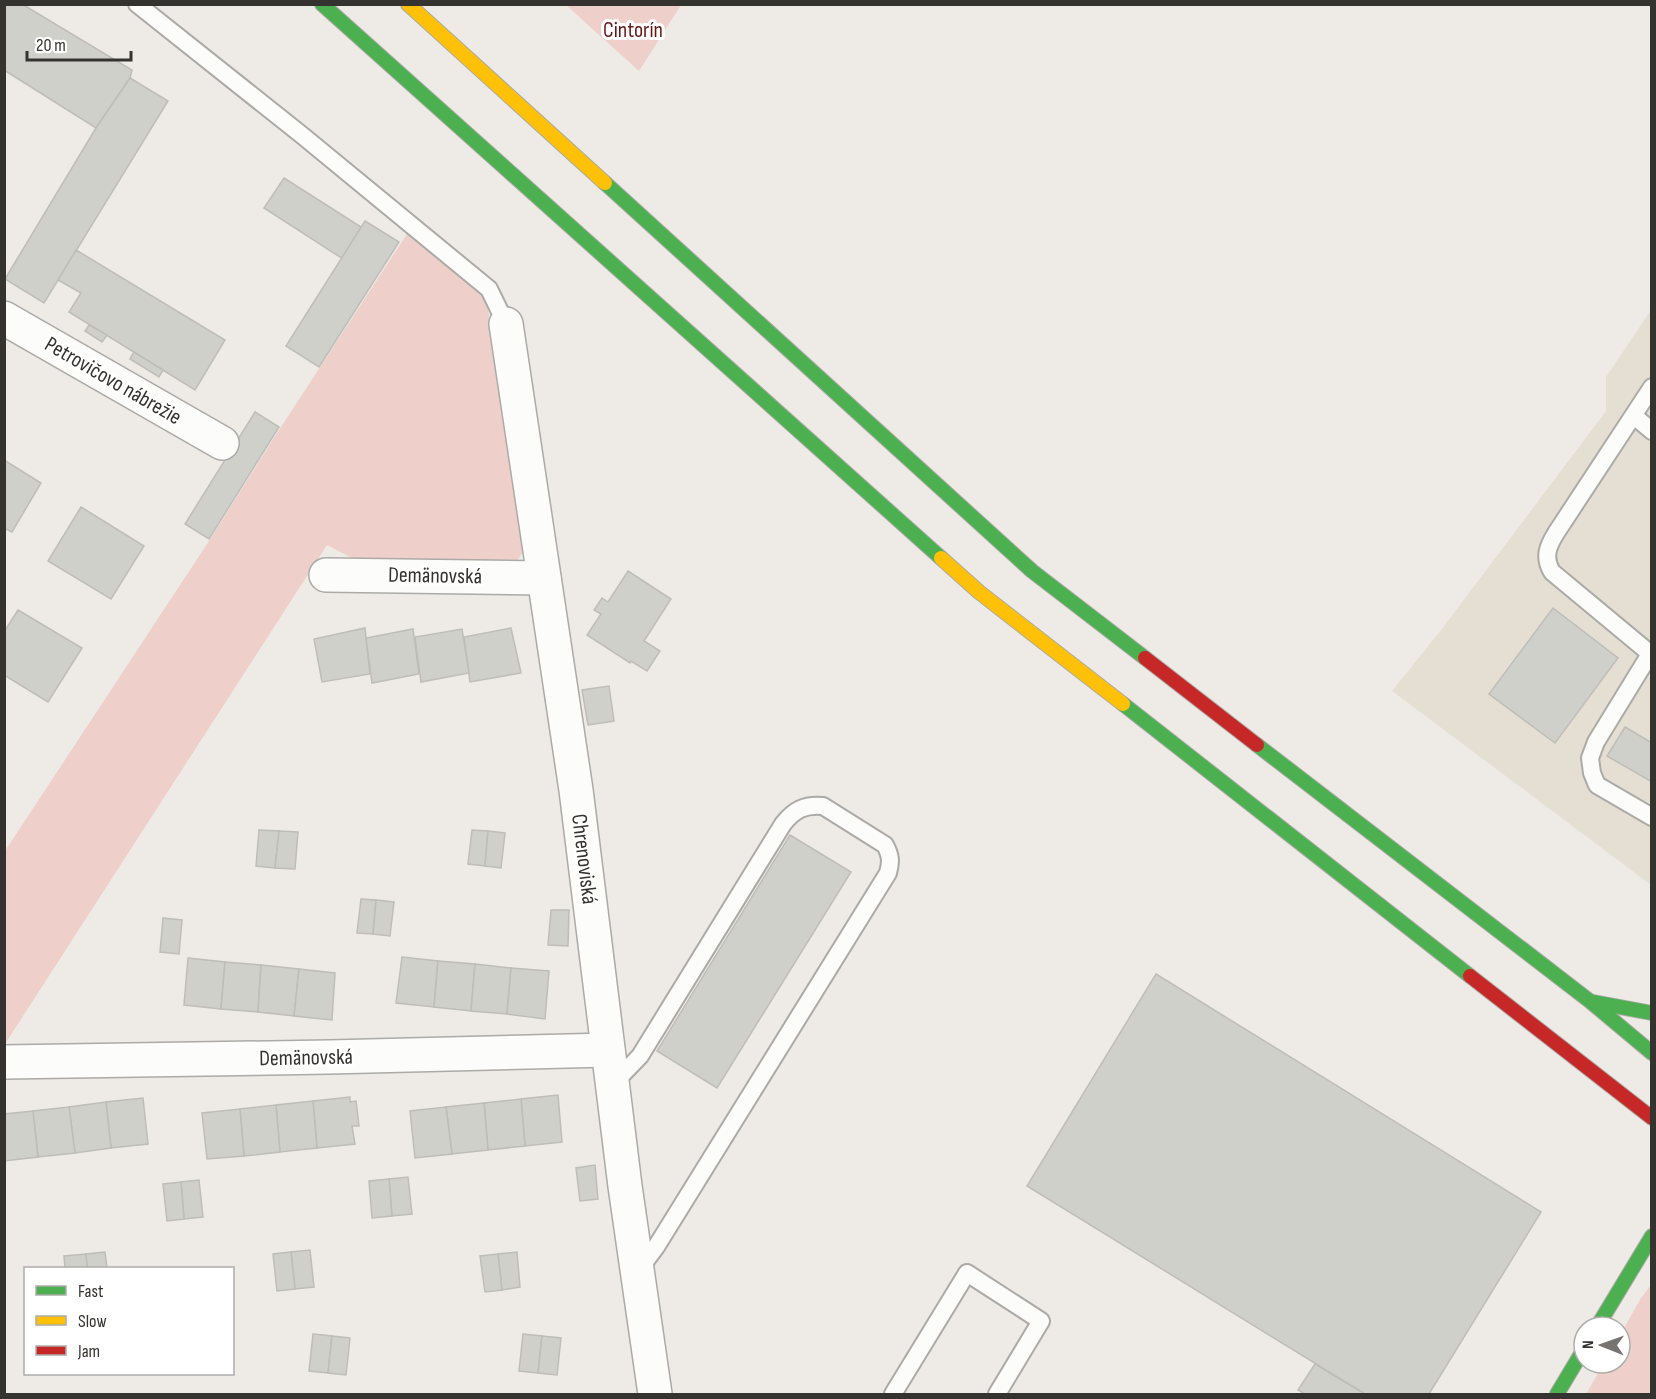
<svg xmlns="http://www.w3.org/2000/svg" width="1656" height="1399" font-family="'Sofia Sans Condensed',sans-serif">
<style>
.built{fill:#e5dfd3}
.green{fill:#efcfc9}
.building{fill:#d0d0cb;stroke:#bebdb8;stroke-width:1.5}
.lines{fill:none;stroke-linecap:round;stroke-linejoin:round}
.lane-casing{stroke:#abaaa6;stroke-width:20}
.street-casing{stroke:#abaaa6;stroke-width:36}
.fast-casing{stroke:#abaaa6;stroke-width:16}
.slow-casing{stroke:#abaaa6;stroke-width:16}
.jam-casing{stroke:#abaaa6;stroke-width:16}
.lane{stroke:#fcfcfb;stroke-width:16}
.street{stroke:#fcfcfb;stroke-width:33}
.fast{stroke:#4caf50;stroke-width:14}
.slow{stroke:#ffc107;stroke-width:14}
.jam{stroke:#c62828;stroke-width:14}
.labels{text-anchor:middle;dominant-baseline:central;stroke-width:6;stroke-linejoin:round;paint-order:stroke}
.park-label{font-size:22px;fill:#641716;stroke:#fff}
.street-label{font-size:22px;fill:#353330;stroke:#fff}
</style>
<rect width="100%" height="100%" fill="#eeebe6"/>
<path class="built" d="M1651,310V885L1392,691L1441,630L1606,411V377Z"/>
<g class="green">
<path d="M566,5H681L639,71Z"/>
<path d="M407,234L486,297L525,529L523,552L514,565L356,560L327,545L5,1044V851L209,541L279,430Z"/>
<path d="M1651,1285V1394H1586L1604,1363H1620V1335L1641,1298Z"/>
</g>
<g class="building">
<path d="M4,4H22L132,70L130,78L96,128L4,70Z"/>
<path d="M130,78L168,101L44,303L5,279L96,128Z"/>
<path d="M284,178L361,227L343,259L264,208Z"/>
<path d="M365,221L399,242L319,367L286,346Z"/>
<path d="M76,250L225,340L195,390L69,312L81,293L58,280Z"/>
<path d="M89,325L107,335L102,342L85,331Z"/>
<path d="M134,352L163,370L159,377L130,359Z"/>
<path d="M255,412L279,427L209,539L185,524Z"/>
<path d="M4,460L41,483L12,532L4,528Z"/>
<path d="M81,507L144,546L111,599L48,561Z"/>
<path d="M628,571L671,599L644,641L660,651L647,671L631,661L630,663L587,635L601,614L594,610L602,598L608,602Z"/>
<path d="M1553,608L1618,658L1555,743L1489,694Z"/>
<path d="M18,610L82,648L48,702L4,675V632Z"/>
<path d="M365,628L370,674L322,682L314,639Z"/>
<path d="M511,628L521,673L470,682L464,637Z"/>
<path d="M413,629L419,674L372,683L366,638Z"/>
<path d="M462,629L469,673L421,682L415,637Z"/>
<path d="M609,686L614,721L588,725L582,690Z"/>
<path d="M1625,727L1652,743V782L1607,756Z"/>
<path d="M259,830L279,831L275,868L256,866Z"/>
<path d="M472,830L488,831L485,866L468,864Z"/>
<path d="M279,831L298,832L295,869L275,868Z"/>
<path d="M488,831L505,833L501,868L485,866Z"/>
<path d="M790,835L851,872L717,1088L657,1051Z"/>
<path d="M361,899L376,900L373,934L357,933Z"/>
<path d="M376,900L394,902L390,936L373,934Z"/>
<path d="M551,910H569L568,946L548,945Z"/>
<path d="M163,918L182,920L179,954L160,952Z"/>
<path d="M402,957L438,961L434,1007L396,1003Z"/>
<path d="M188,958L225,962L221,1009L184,1005Z"/>
<path d="M438,961L475,964L471,1011L434,1007Z"/>
<path d="M225,962L261,965L258,1012L221,1009Z"/>
<path d="M475,964L511,968L507,1014L471,1011Z"/>
<path d="M261,965L299,969L294,1016L258,1012Z"/>
<path d="M511,968L549,971L545,1019L507,1014Z"/>
<path d="M299,969L335,973L332,1020L294,1016Z"/>
<path d="M1156,974L1541,1212L1429,1394H1365L1027,1186Z"/>
<path d="M558,1095L562,1142L525,1146L521,1099Z"/>
<path d="M350,1097V1102L356,1101L359,1126H352L355,1144L317,1148L313,1101Z"/>
<path d="M143,1098L148,1144L111,1148L106,1102Z"/>
<path d="M521,1099L525,1146L488,1150L484,1103Z"/>
<path d="M313,1101L317,1148L280,1152L276,1105Z"/>
<path d="M106,1102L111,1148L75,1153L69,1107Z"/>
<path d="M484,1103L488,1150L452,1154L446,1107Z"/>
<path d="M276,1105L280,1152L244,1156L240,1109Z"/>
<path d="M69,1107L75,1153L38,1157L33,1111Z"/>
<path d="M446,1107L452,1154L415,1158L410,1111Z"/>
<path d="M240,1109L244,1156L207,1159L202,1113Z"/>
<path d="M33,1111L38,1157L4,1161V1114Z"/>
<path d="M595,1165L598,1199L580,1201L576,1168Z"/>
<path d="M408,1177L412,1214L392,1216L389,1179Z"/>
<path d="M389,1179L392,1216L372,1218L369,1181Z"/>
<path d="M199,1180L203,1217L184,1219L181,1182Z"/>
<path d="M181,1182L184,1219L167,1221L163,1184Z"/>
<path d="M310,1250L314,1287L295,1289L291,1252Z"/>
<path d="M105,1252L107,1268H87L86,1254Z"/>
<path d="M291,1252L295,1289L277,1291L273,1254Z"/>
<path d="M517,1252L520,1287L502,1290L498,1254Z"/>
<path d="M86,1254L87,1268H65L64,1256Z"/>
<path d="M498,1254L502,1290L485,1292L480,1256Z"/>
<path d="M313,1334L332,1336L328,1373L309,1371Z"/>
<path d="M523,1334L542,1336L538,1373L519,1371Z"/>
<path d="M332,1336L350,1338L346,1375L328,1373Z"/>
<path d="M542,1336L561,1338L557,1375L538,1373Z"/>
<path d="M1315,1364L1365,1394H1305L1298,1390Z"/>
</g>
<g class="lines">
<defs>
<g id="lane">
<path d="M137,4L303,136L489,289L506,324"/>
<path d="M1652,387L1556,533C1548,546 1543,557 1552,572L1652,655"/>
<path d="M1634,416L1652,431"/>
<path d="M1650,654L1596,742L1590,758L1592,773L1597,785L1652,817"/>
<path d="M612,1085L640,1056L783,824C794,810 805,804 823,806L885,845C891,856 891,862 888,873L656,1247L638,1271"/>
<path d="M893,1394L967,1273L1041,1321L997,1394"/>
</g>
<g id="street">
<path d="M4,318L222,443"/>
<path d="M506,324L576,790L625,1186L655,1394"/>
<path d="M326,575L544,578"/>
<path d="M4,1062L329,1057L608,1050"/>
</g>
<g id="fast">
<path d="M322,4L941,558"/>
<path d="M605,183L1032,571L1145,658"/>
<path d="M1123,704L1470,976"/>
<path d="M1257,745L1591,1002L1652,1053"/>
<path d="M1593,1002L1652,1013"/>
<path d="M1597,1327L1652,1236"/>
<path d="M1557,1394L1584,1349"/>
</g>
<g id="slow">
<path d="M408,4L605,183"/>
<path d="M941,558L979,592L1123,704"/>
</g>
<g id="jam">
<path d="M1145,658L1257,745"/>
<path d="M1470,976L1652,1118"/>
</g>
</defs>
<use href="#lane" class="lane-casing"/>
<use href="#street" class="street-casing"/>
<use href="#fast" class="fast-casing"/>
<use href="#slow" class="slow-casing"/>
<use href="#jam" class="jam-casing"/>
<use href="#lane" class="lane"/>
<use href="#street" class="street"/>
<use href="#fast" class="fast"/>
<use href="#slow" class="slow"/>
<use href="#jam" class="jam"/>
</g>
<g class="labels">
<g class="park-label">
<text x="633" y="30">Cintorín</text>
</g>
<g class="street-label">
<text transform="translate(113 381) rotate(30)">Petrovičovo nábrežie</text>
<text transform="translate(435 576) rotate(1)">Demänovská</text>
<text transform="translate(584 859) rotate(83)">Chrenoviská</text>
<text transform="translate(306 1058) rotate(-1)">Demänovská</text>
</g>
</g>
<rect width="1656" height="1399" fill="none" stroke="#353330" stroke-width="12"/>
<rect x="24" y="1267" width="210" height="108" fill="#ffffff" stroke="#aeadac" stroke-width="1.5"/>
<rect x="36" y="1286" width="30" height="9" fill="#4caf50" stroke="#aeadac" stroke-width="1.5"/>
<text x="78" y="1297" font-size="18" fill="#353330">Fast</text>
<rect x="36" y="1316" width="30" height="9" fill="#ffc107" stroke="#aeadac" stroke-width="1.5"/>
<text x="78" y="1327" font-size="18" fill="#353330">Slow</text>
<rect x="36" y="1346" width="30" height="9" fill="#c62828" stroke="#aeadac" stroke-width="1.5"/>
<text x="78" y="1357" font-size="18" fill="#353330">Jam</text>
<g transform="translate(1602 1345) rotate(271)"><circle r="28" fill="#ffffff" stroke="#aeadac" stroke-width="1.5"/>
<path d="M0-4.5L10 22L0 15L-10 22Z" fill="#767370"/>
<text y="-9" font-size="16" font-weight="bold" text-anchor="middle" fill="#353330">N</text>
</g>
<path d="M27 51v9h104v-9" fill="none" stroke="#353330" stroke-width="3"/>
<text x="36" y="51" font-size="18" fill="#353330" stroke="#ffffff" stroke-width="4.5" paint-order="stroke">20 m</text>
</svg>
